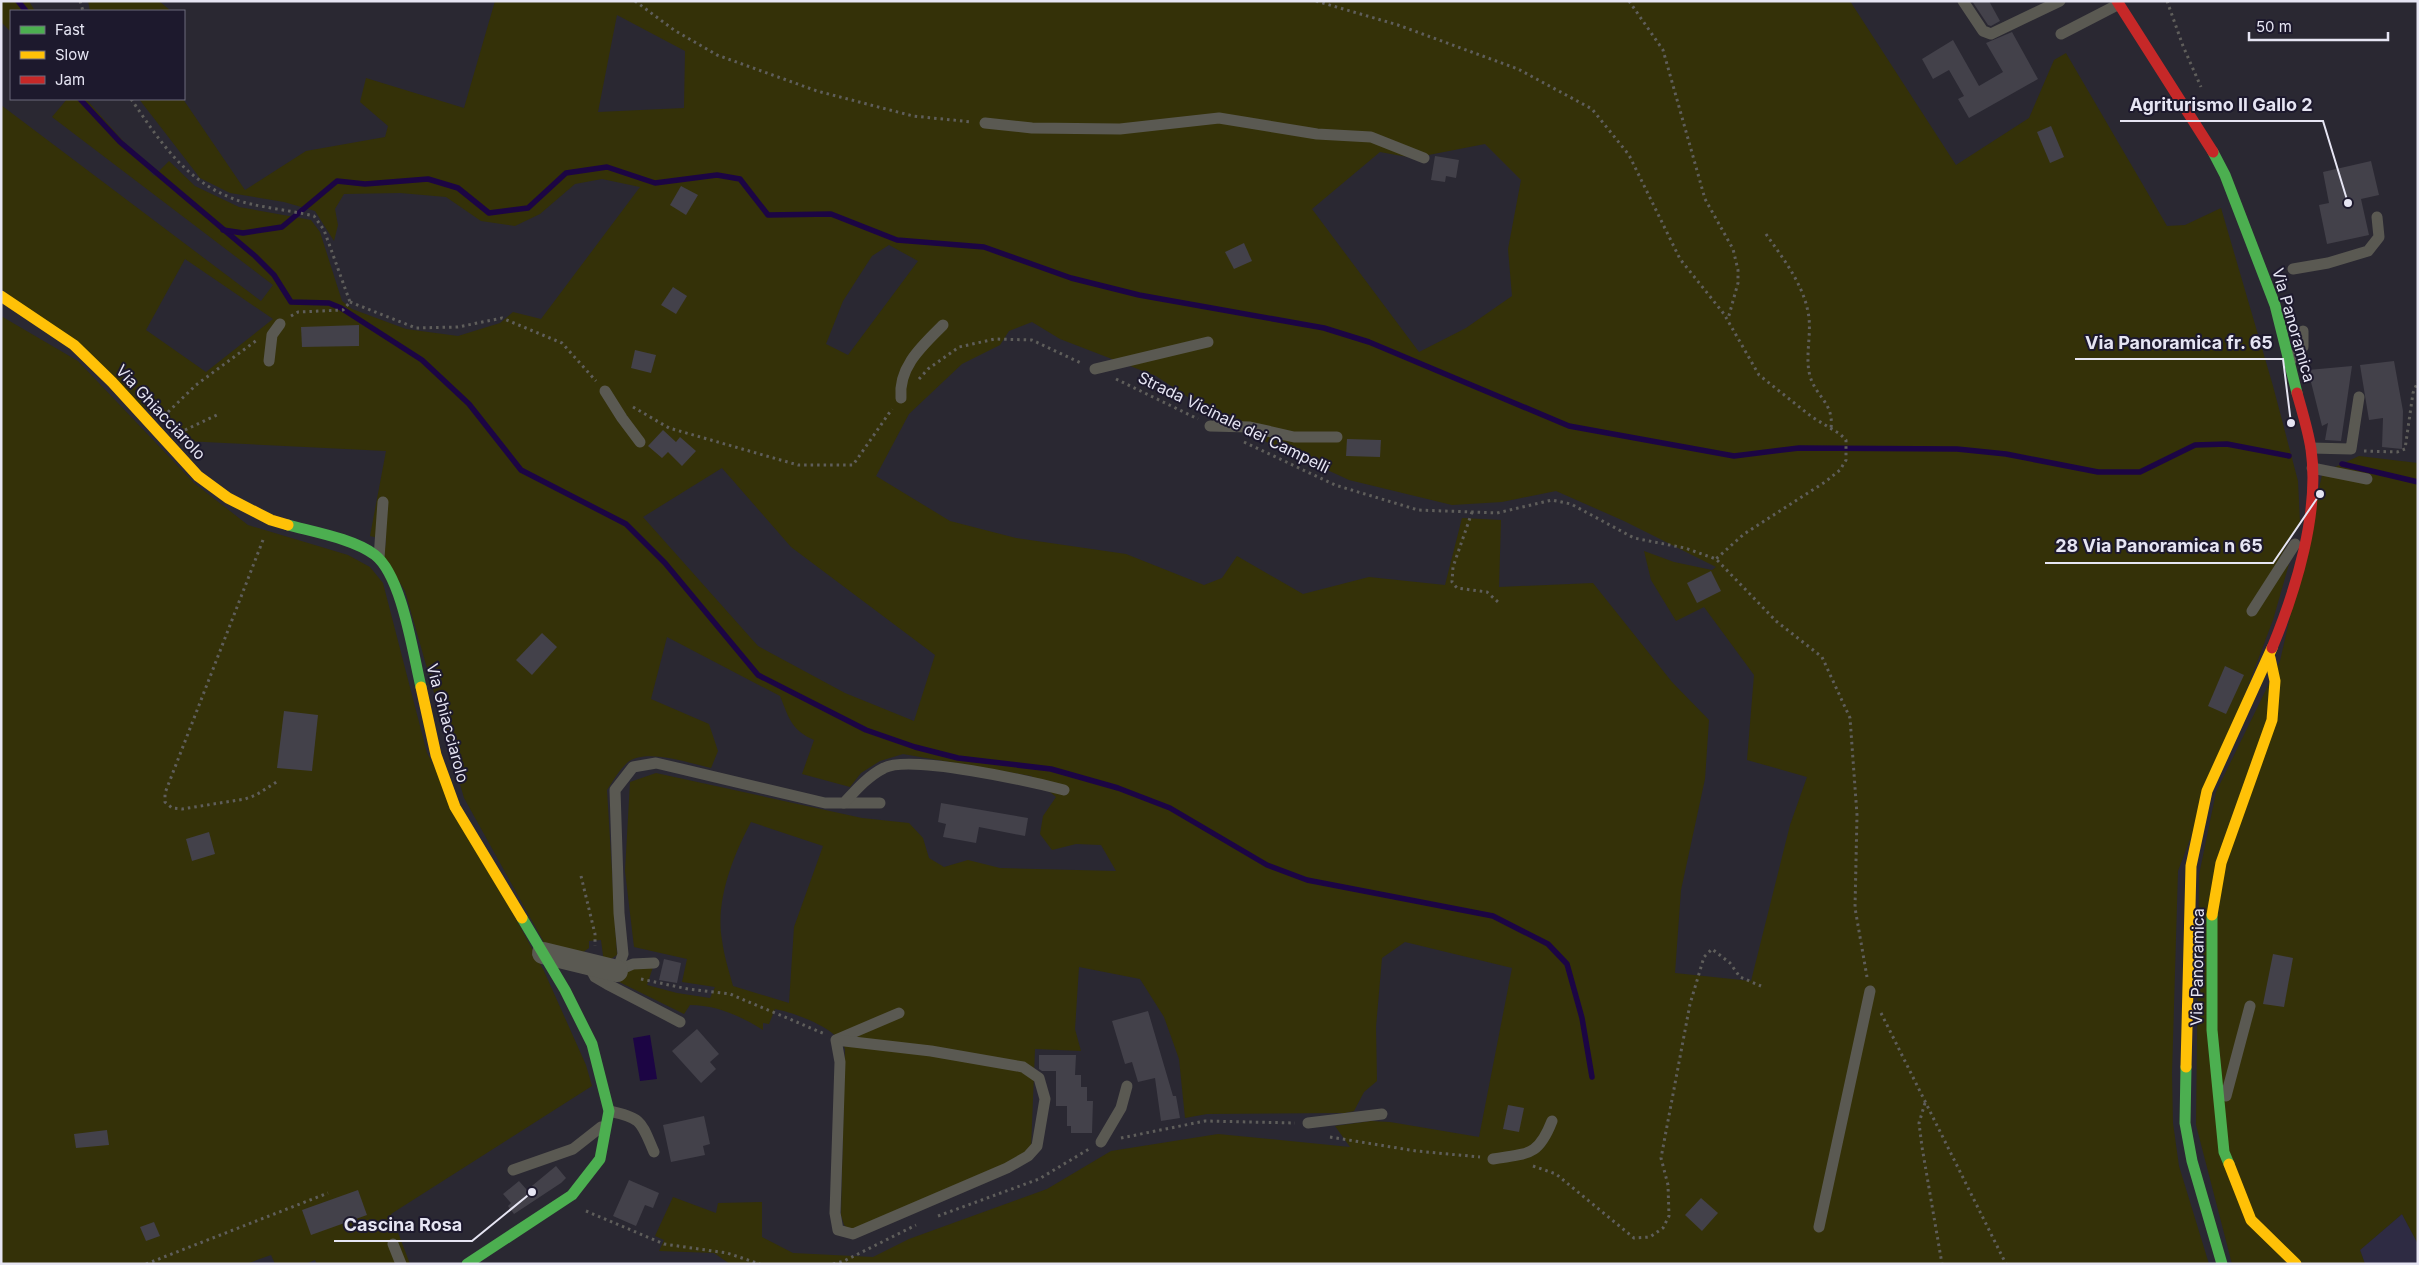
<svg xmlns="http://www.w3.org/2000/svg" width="2419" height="1265" font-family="Inter,sans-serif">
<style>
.built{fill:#2e2b43}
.green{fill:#343108;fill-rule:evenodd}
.water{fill:#1c0544}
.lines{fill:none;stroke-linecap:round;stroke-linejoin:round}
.stream{stroke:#1c0544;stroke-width:5.5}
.building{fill:#43414a}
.path{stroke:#5f5e5b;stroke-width:3;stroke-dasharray:2.5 4;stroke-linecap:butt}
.lane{stroke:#5a5952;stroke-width:11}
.street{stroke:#5a5952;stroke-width:22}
.fast{stroke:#4caf50;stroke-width:11}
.slow{stroke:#ffc107;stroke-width:11}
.jam{stroke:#c62828;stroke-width:11}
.labels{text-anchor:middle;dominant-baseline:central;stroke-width:4;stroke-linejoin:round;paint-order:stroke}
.street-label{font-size:16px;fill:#e6e5f3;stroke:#1d192d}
.leader{fill:none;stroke:#e6e5f3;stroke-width:2}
.callout-dot{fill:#e6e5f3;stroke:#1d192d;stroke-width:2}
.callout-label{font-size:18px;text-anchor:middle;font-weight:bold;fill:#e6e5f3;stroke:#1d192d;stroke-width:4;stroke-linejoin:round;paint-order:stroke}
</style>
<rect width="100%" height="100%" fill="#2a2832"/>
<path class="built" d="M2402,1214L2418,1244V1264H2365L2360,1250Z"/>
<g class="green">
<path d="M1,1H29L35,11H11V32L1,22Z"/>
<path d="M88,1H159L171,11H90Z"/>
<path d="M495,1H1850L1956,165L2029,118L2054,60L2066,53L2167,226L2185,225L2221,208L2273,386L2298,481L2300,522L2279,559L2289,564L2273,620L2178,871L2172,1073L2173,1123L2179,1166L2209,1264H730L714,1253L659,1251L664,1240L655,1236L673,1197L716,1213L718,1203L762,1202V1237L793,1253L873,1257L909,1239L1047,1189L1111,1151L1218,1134L1350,1147L1335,1126L1371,1121L1390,1122L1479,1137L1512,968L1405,942L1382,958L1376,1027L1377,1081L1364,1092L1354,1111L1345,1113L1207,1114L1185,1118L1179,1059L1164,1017L1140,979L1079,967L1075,1029L1081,1051L1035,1049L1031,1148L1006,1165L850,1230L844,1225L841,1215L845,1049C839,1029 796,1013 775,1009L769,1024L763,1023V1030C741,1016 716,1005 690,1005L684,1014L601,973L639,966L653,967L647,985L677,993L710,998L715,987L682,982L687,959L634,947L625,871L630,782L656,773L862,818L909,823L923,838L929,858L944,867L968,860L1000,868L1116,871L1101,845L1076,844L1052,850L1040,834L1043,816L1056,797L1031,776L903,754L880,761L861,773L850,787L802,774L814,740C791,730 789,718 780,696L667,637L651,699L709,724L718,751L711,768C689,763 647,748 628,762C619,770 613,781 607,790L617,955L604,963L601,940L589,941V948L579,955L546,946L464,798L405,591L384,557L386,540L370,536L386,451L184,441L1,288V105L261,301L273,285L52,117L67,99H86L154,176L169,161L195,186L239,207L311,220L320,232L342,301L352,309L406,329L458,336L500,323L513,312L541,319L640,187L602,179L575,184L540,214L515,226L481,221L446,197L400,193L344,194L335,209L338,225L334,241L315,211L284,202L230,193L200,178L139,99H183L245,190L306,151L385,137L388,126L360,102L366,78L464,108ZM617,15L685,51L684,108L598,112ZM1485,144L1521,180L1508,249L1512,296L1466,328L1419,352L1312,209L1380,152L1413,158ZM889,245L918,261L848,355L826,344L843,301L872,256ZM185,259L273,319L206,372L146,330ZM1032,322L1060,339L1156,376L1230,425L1349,480L1452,505L1502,502L1556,491L1624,521L1716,567L1712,570L1674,562L1644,551L1651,580L1676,621L1704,607L1754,675L1747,760L1807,777L1790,825L1751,981L1675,973L1681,890L1705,779L1709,720L1672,682L1593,583L1499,587L1501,520L1462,518L1445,585L1369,577L1303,594L1237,556L1222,578L1204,585L1126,554L1016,538L950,521L876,476L909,414L962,364L1000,345L1009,331ZM722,468L791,547L935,655L914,721L845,693L758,646L643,517ZM751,822L823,846L794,927L789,1003L733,986C729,971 724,956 722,940C715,901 733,856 751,822Z"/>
<path d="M1,316L78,361L194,483L248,525L348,555L370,567L383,583L427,753L544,971L586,1065L592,1086L391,1214L410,1264H317L315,1260L305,1264H275L271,1255L246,1264H1Z"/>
<path d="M2359,456L2418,463V1244L2402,1214L2360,1250L2365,1264H2232L2196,1125L2199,875L2216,792L2280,661L2322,475L2333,468Z"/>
</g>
<path class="water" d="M650,1035L657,1079L640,1081L633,1038Z"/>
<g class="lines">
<g class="stream">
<path d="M18,1L26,11"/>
<path d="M80,99L120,142L255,256L274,275L291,302L329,303L341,308L422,360L469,404L521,470L626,524L665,563L758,675L866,730L915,747L958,758L1051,769L1118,788L1170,808L1267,865L1307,880L1493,916L1548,944L1567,964L1582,1018L1592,1077"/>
<path d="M223,230L243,233L282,227L337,181L365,184L428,179L458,188L489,213L528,208L566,173L607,167L655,183L717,175L740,179L768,215L831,214L897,240L984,247L1071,278L1139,295L1324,328L1369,342L1569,426L1734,456L1799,448L1957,449L2006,454L2098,472H2140L2195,445L2227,444L2289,456"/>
<path d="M2342,464L2418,482"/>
</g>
</g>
<g class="building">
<path d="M1972,1H1989L2000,21L1991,26L1988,25Z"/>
<path d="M2012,32L2038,79L1969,118L1958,99L1964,96L1949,70L1933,79L1922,59L1953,40L1979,86L2003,72L1986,43Z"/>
<path d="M2051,126L2064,157L2050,163L2037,132Z"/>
<path d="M1435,156L1459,160L1456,178L1446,176L1445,182L1431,180Z"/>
<path d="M2371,161L2379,195L2361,199L2369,235L2327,244L2319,205L2329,203L2323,172Z"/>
<path d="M681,186L698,195L686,215L670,205Z"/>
<path d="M1244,243L1252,261L1234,269L1225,252Z"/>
<path d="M673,287L687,296L676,314L661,305Z"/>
<path d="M359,325V346L302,347L301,327Z"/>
<path d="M635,350L656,355L651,373L631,368Z"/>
<path d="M2394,361L2403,411L2402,449L2382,447L2383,418L2369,420L2360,365Z"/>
<path d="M2352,366L2341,441L2325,440L2328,423L2322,426L2308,370Z"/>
<path d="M663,430L676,442L680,437L696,451L682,466L668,452L662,458L648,446Z"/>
<path d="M1347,439L1381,440L1380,457L1346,456Z"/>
<path d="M1711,571L1721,591L1697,603L1687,583Z"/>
<path d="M542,633L557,647L532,675L516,660Z"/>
<path d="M2225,666L2244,675L2226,714L2208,706Z"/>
<path d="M284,711L318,715L312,771L277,768Z"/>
<path d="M941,803L1028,818L1025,836L979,827L976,843L943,837L946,824L938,822Z"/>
<path d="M209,832L215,854L192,861L186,839Z"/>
<path d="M2273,954L2293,958L2284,1007L2263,1004Z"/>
<path d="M664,959L681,963L677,983L659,980Z"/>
<path d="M1148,1011L1173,1096H1176L1180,1118L1161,1121L1155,1078L1138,1082L1132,1062L1125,1064L1112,1021Z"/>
<path d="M697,1029L719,1054L710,1062L716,1069L701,1083L672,1051Z"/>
<path d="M1039,1055H1076L1075,1075H1081V1087H1087V1101H1093L1092,1133H1071V1126H1067V1106H1056V1071H1042L1039,1069Z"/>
<path d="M1508,1105L1524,1108L1519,1132L1503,1129Z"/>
<path d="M704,1116L710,1144L703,1146L705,1155L671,1162L663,1125Z"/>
<path d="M107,1130L109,1145L76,1148L74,1134Z"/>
<path d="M556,1166L566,1178L561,1183L514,1214L508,1206L511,1203L503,1194L519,1181L527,1190Z"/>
<path d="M629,1180L659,1193L653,1208L645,1205L636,1226L613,1216Z"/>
<path d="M358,1190L367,1215L311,1235L302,1210Z"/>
<path d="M1701,1198L1718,1213L1702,1231L1685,1215Z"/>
<path d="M154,1222L160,1236L146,1241L140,1227Z"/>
</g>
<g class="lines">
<g class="path">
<path d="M80,1L83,11"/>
<path d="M635,1L674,30L717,55L817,91L913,116L972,122"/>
<path d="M1316,1L1398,25L1518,69L1592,109L1629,155L1680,259L1724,314L1759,375L1812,417L1840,434L1846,440V460L1840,470L1825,482L1744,534L1716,559"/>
<path d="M1629,1L1663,50L1705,199L1733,249L1738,270V283L1728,319"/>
<path d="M2167,1L2183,46L2201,87"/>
<path d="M131,99C160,141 184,180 234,199C254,207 290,210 314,216L324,230L350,302"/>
<path d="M1766,234C1784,260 1805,286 1809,318C1811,337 1805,358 1810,376C1816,397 1834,403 1831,428"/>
<path d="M350,302L416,328L458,327L502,318L562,343L596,381"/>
<path d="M291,316L298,312L343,310L350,302"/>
<path d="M919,379L928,369L959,347L995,339L1032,340L1083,364"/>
<path d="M1116,379L1198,419"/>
<path d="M633,407L669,428L798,465H853L892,409"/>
<path d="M168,412L196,385L257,340"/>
<path d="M185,430L217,415"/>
<path d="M1244,442L1335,485L1418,510L1497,513L1552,500L1571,504L1634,538L1685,548L1716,559L1776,621L1822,657L1850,718L1857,815L1855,908L1867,977"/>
<path d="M2364,451L2397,452L2405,449L2413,393L2418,381"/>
<path d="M1472,512L1453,567L1452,582L1457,588L1487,592L1498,602"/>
<path d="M263,540L165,793V802L172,808L182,809L245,799L256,795L278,781"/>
<path d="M581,876L595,934V946"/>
<path d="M641,979L688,989L730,994L825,1034"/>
<path d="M1881,1013L2006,1264"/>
<path d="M1925,1103L1919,1123L1922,1147L1942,1264"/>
<path d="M1330,1137L1416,1151L1480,1157"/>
<path d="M1121,1138L1205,1121L1295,1123"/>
<path d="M1533,1166L1556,1174L1634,1238L1650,1237L1663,1228L1669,1216L1668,1185L1661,1158L1690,1004L1704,957L1712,949L1730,963L1740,977L1761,986"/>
<path d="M586,1211L664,1244L727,1253L760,1264"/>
<path d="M938,1216L1039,1179L1089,1149"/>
<path d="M146,1264L328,1193"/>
<path d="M833,1264L844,1261L916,1225"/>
</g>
<g class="lane">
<path d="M1963,1L1983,31L1991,34L2060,1"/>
<path d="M2061,34L2119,4"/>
<path d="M985,123L1032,128L1120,129L1219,118L1317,134L1371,137L1424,158"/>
<path d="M2293,269L2328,263L2368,251L2379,237L2377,217"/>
<path d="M269,361L272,335L280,324"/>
<path d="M2290,361L2303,347V331"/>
<path d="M1095,369L1208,342"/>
<path d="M605,391L622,418L640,442"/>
<path d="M901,398C898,367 922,346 943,325"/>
<path d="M1210,426L1250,427L1294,437H1337"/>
<path d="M2311,448L2351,449L2359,397"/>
<path d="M2312,468L2367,479"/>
<path d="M379,558L383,502"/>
<path d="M2252,611L2295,544"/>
<path d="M844,803H880"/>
<path d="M589,966L595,977L607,984L680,1022"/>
<path d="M617,971L623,954L619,913L615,790L633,767L656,763L825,803H844C856,790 868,776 884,768C910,754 1033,782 1064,790"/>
<path d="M617,971L633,964L654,963"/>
<path d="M838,1039L899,1013"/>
<path d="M836,1040L931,1051L1023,1067L1039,1078L1045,1099L1037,1146L1028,1156L1007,1168L853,1234L838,1230L835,1213L840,1062Z"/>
<path d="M2226,1096L2250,1006"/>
<path d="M609,1111C643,1118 641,1122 654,1152"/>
<path d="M1308,1123L1382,1114"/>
<path d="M1101,1142L1121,1108L1127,1086"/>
<path d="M1493,1159C1528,1153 1538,1157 1552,1121"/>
<path d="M513,1170L573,1149L601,1127"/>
<path d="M1819,1227L1870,991"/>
<path d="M393,1244L401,1264"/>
</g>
<path class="street" d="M543,953L617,971"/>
<g class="fast">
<path d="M2213,152L2225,175L2275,305L2297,393"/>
<path d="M288,525C314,532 354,539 375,555C402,576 413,654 421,687"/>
<path d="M2212,915V1030L2224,1152L2229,1164"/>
<path d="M2186,1067L2185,1123L2192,1161L2222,1264"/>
<path d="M467,1264L572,1195L600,1159L609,1111L592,1044L565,990L522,918"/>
</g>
<g class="slow">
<path d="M1,296L74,345L112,382L198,476L228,498L271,520L288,525"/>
<path d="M421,687L436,755L455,807L522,918"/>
<path d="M2212,915L2221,863L2272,720L2275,681L2270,658"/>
<path d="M2186,1067L2191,866L2207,791L2272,648"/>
<path d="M2229,1164L2251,1220L2296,1264"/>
</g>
<g class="jam">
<path d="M2117,1L2213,152"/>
<path d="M2272,648C2296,590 2320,512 2311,449C2308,430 2302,411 2297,393"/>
</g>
</g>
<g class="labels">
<g class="street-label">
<text transform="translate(2294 325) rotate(74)">Via Panoramica</text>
<text transform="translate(161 412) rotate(47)">Via Ghiacciarolo</text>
<text transform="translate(1234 422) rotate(26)">Strada Vicinale dei Campelli</text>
<text transform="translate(448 723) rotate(75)">Via Ghiacciarolo</text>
<text transform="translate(2197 967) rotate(-89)">Via Panoramica</text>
</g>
</g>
<path class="leader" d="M2348 203L2323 121H2120M2291 423L2283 359H2075M2320 494L2273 563H2045M532 1192L472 1241H334"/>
<g class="callout-dot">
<circle cx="2348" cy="203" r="5"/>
<circle cx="2291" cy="423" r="5"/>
<circle cx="2320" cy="494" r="5"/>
<circle cx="532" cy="1192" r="5"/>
</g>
<g class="callout-label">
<text x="2221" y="111">Agriturismo Il Gallo 2</text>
<text x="2179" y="349">Via Panoramica fr. 65</text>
<text x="2159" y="552">28 Via Panoramica n 65</text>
<text x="403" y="1231">Cascina Rosa</text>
</g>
<rect width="2419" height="1265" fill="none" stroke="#e6e5f3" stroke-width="5"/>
<rect x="10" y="10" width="175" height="90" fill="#1d192d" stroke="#6d6b7c"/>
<rect x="20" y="26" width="25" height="8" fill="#4caf50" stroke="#6d6b7c"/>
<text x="55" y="35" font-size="15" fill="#e6e5f3">Fast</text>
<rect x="20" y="51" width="25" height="8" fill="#ffc107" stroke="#6d6b7c"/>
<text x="55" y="60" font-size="15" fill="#e6e5f3">Slow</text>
<rect x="20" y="76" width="25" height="8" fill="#c62828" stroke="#6d6b7c"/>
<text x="55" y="85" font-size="15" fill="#e6e5f3">Jam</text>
<path d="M2249 32v8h139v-8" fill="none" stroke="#e6e5f3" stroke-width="2.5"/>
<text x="2256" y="32" font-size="15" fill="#e6e5f3" stroke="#1d192d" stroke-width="4" paint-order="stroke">50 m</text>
</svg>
